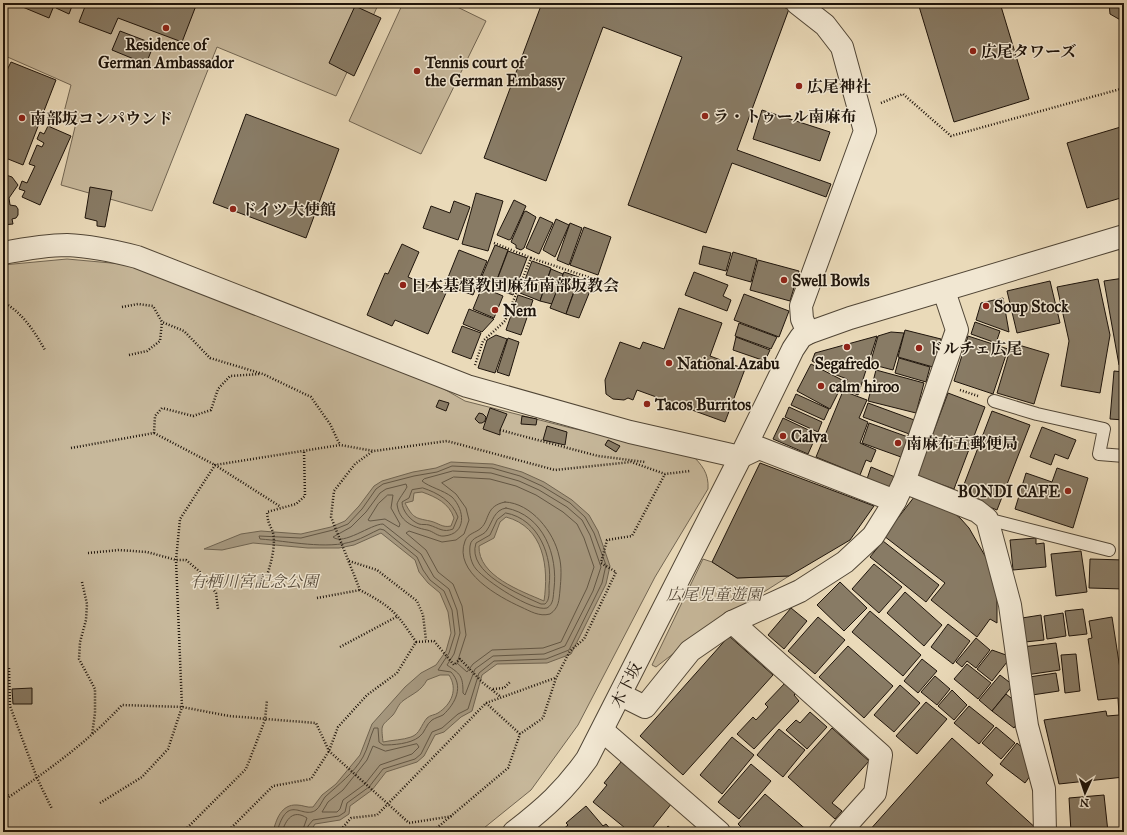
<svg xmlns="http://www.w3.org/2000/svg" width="1127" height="835" font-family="'IM FELL Great Primer','Noto Serif JP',serif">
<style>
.green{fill:#c7b89b;stroke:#726653}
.water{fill:#a5977e;stroke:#6f6350;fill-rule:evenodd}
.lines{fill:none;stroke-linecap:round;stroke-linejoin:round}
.shore{stroke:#625644;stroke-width:1}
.building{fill:#887b65;stroke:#1e140b}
.service-casing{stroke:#514636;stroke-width:14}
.minor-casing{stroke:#514636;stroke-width:24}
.tertiary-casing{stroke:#514636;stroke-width:24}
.path{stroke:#1e140b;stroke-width:2.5;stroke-dasharray:1 2;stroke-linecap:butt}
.service{stroke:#f1e7d2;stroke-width:12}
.minor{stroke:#f1e7d2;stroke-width:22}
.tertiary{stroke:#f1e7d2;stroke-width:22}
.poi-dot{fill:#8f2418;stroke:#f1e7d2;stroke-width:1.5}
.labels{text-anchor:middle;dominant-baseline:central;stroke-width:3;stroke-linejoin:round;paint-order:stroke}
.poi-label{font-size:16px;font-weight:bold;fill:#1e140b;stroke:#f1e7d2;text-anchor:start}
.park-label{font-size:16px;font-style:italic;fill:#594d3d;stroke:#f1e7d2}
.street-label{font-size:16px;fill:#1e140b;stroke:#f1e7d2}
</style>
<rect width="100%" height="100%" fill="#eadab9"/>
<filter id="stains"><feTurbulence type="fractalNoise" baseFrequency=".005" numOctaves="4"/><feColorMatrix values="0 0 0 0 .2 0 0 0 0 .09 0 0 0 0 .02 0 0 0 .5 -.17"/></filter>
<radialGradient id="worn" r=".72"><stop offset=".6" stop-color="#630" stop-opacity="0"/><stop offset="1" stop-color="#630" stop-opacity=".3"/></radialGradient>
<g class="green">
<path d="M3,3H379L336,96L217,47L152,211L61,185L76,123L63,116L71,85L3,55Z"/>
<path d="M403,3H449L486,21L421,154L349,121Z"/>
<path d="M67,259L133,265L430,381L465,401L571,428L691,454C702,465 709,473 708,489L655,577L578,725L531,790L479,832H3V265Z"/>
<path d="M703,559L712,562L737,578L789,576L704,630L656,667L652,665Z"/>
</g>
<path class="water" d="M451,462L493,464L522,472L544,482L572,500L589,515L598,531L610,566L606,584L571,654L547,663L497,664L482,675L472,711L461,717L444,732L435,735L424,756L417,762L386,772L372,790L350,806L349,814L340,820L315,824L310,832H273C276,820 281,804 297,805C303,805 307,808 313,807L322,795L336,784L360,755L372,724L405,687L421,673L436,665L446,651L451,633L448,612L440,593L428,583L419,572L415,560L381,533L354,545L339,548H308L253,543L222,550L204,549L241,534L261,531L301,534L331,527L345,521L359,506L374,486L382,481L413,472L436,468ZM422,492C436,497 449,503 454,518L451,526C442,528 439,523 430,521C415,518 413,518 405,503L413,501L414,493ZM506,517C544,527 549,567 544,601C521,591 478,576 479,546L494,538L500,522ZM440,675H449C458,689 452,704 438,713C435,715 430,715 427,718C421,725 420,734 411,737C403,740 392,740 383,742C381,723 381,727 393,715C397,710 398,704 404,700C414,693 421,691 427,680Z"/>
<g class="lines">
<g class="shore">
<path d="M453,471L491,473L519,481L539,490L567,507L582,520L590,535L601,567L593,591L565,646L544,654L493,656L475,669L465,695L463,693C463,675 460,674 447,665L454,654L460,633L457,610L449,589L434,577L421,554L383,524C371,524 343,546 333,537L351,527L366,512L380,493L386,489L406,484L407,487C405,491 398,500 397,504C399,521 412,527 427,530C433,531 438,537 444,536C467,534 465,510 452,497C443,490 429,487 422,481L424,479Z"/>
<path d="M454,477L490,479L516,486L536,495L563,512L577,524L584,538L594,567L587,588L561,642L543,648L492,650L473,664L467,672L457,663L466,635L462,606L453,584L438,572L426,550L406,533L409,531L442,542L456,540L464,534L469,520L466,508L456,494L442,483Z"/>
<path d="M423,488C438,493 452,501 458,517L453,529C443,533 439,528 429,525C426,524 422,525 419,524C411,521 402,511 402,502L409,498L412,490Z"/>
<path d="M388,495H393L391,508L400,524L399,527L385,519L370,521L368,520L378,504Z"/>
<path d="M505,502C531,503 554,532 559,556C562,566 561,579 560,590C559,600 559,608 550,614C539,617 530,611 521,607C499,597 453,572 465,541C468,533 476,533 481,528C490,520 485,506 505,502Z"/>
<path d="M506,508C544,515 558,556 554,589C553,596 554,604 547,608C532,612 486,581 476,569C471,563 469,554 470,546C471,536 483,537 487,530C493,521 494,510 506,508Z"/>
<path d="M506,513C539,519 553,557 549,586C549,592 550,600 545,604H541C521,595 466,573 476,543L490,535L497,520Z"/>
<path d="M417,744L419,747L412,754L380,765L365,784L343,800L340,809L337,812H322L328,802L343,790L367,760L373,746L385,751Z"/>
<path d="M277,832C288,792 302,820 316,810C320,807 322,801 325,797C338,785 354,773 363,757C368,748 370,737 374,728H378L379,742L383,745C393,745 410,744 419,737C425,733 426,724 432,720C435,718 439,717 443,715C456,703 464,686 451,672L438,670L449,653L455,634L452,610L444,591L430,580L423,570L417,557L384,530L380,529C371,533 363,538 354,541C327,550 288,541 260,539L259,536L301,538L333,530L348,524L362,509L376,489L383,484L414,476L437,472L452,466L492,468L520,476L542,486L570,503L585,517L594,533L606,565L602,583L569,650L546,659L494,661L479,673L468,709L458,714L442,728L432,732L421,754L415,759L383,769L369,787L347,803L345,812L339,816L313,820L308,826L307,832"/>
<path d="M282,832C286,819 293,809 307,818L302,832"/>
</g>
</g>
<g class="building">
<path d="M13,3H55L49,18Z"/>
<path d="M58,3H64L72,6L69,14L56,8Z"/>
<path d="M82,3H197L182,42L118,18L111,34L79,22L86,4Z"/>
<path d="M542,3H771L789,9L737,150L831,184L826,197L732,163L706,233L628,205L682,57L603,27L546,181L484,158Z"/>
<path d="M918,3H1000L1029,99L954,122Z"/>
<path d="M1109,3H1124V22L1110,14Z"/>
<path d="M355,6L381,18L354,76L329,63Z"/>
<path d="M120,31L154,44L146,64L112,50Z"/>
<path d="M11,62L56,80L23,165L3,157V68L7,70Z"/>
<path d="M762,110L830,132L820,161L753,139Z"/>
<path d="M246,114L339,149L306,238L213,203Z"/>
<path d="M48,126L71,136L40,205L22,197L25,191L19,189L22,181L27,183L35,166L29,164L37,145L42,147L44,143L37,139L40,132L44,134Z"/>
<path d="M1124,126V197L1087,208L1067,143Z"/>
<path d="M3,174L12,177L18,185L9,198L10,205L16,206L18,209V215L16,218L12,219L13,224L3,225Z"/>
<path d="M90,187L112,191L105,227L97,226V221L85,218Z"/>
<path d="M476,193L503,201L488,251L462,244Z"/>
<path d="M514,200L526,206L511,239L509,240L497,235Z"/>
<path d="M454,201L470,207L458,240L423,228L431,206L450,213Z"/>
<path d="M526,211L536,217L524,248L521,250L516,248V245L511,242L524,212Z"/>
<path d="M540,217L553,223L539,254L526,248Z"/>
<path d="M556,219L569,225L555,257L543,250Z"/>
<path d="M570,223L582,228L569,265L557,260Z"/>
<path d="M584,227L611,237L598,275L570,265Z"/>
<path d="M402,244L419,252L408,277L446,293L428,334L395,320L392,326L367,315L385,273L388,274Z"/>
<path d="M495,245L508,250L496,282L482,276Z"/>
<path d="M703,246L731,253L726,271L699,264Z"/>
<path d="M459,250L487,261L473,295L445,285Z"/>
<path d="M508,251L527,258L513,295L494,288Z"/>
<path d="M733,252L757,259L751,282L726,275Z"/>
<path d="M758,260L799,271L790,301L750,290Z"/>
<path d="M532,261L551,268L540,301L520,293Z"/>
<path d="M551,269L563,274L552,304L540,301Z"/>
<path d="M564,272L579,277L566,314L550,308Z"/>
<path d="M694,272L728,285L723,296L731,300L727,311L685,295Z"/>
<path d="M1124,278V366L1119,365L1104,281Z"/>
<path d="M1098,279L1110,335L1100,393L1061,386L1069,341L1057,287Z"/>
<path d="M578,281L592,286L579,318L566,314Z"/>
<path d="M1050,281L1060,323L1017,333L1007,291Z"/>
<path d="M482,287L503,296L494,318L473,309Z"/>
<path d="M744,294L789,311L779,337L734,320Z"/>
<path d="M518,295L533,300L521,335L506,330Z"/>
<path d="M1003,298L1009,332L976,320L981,303Z"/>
<path d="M679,308L722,323L710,356L745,369L725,422L637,390L633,400L628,398L624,400L613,399L606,394L605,380L620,342L640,349L643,342L664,349Z"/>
<path d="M469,309L494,319L482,332L463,324Z"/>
<path d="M975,322L1000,331L996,343L971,334Z"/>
<path d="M739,323L777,337L771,349L735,336Z"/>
<path d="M462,326L481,333L471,359L452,352Z"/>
<path d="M905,330L941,339L933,367L898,357Z"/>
<path d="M891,332L904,333L893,370L870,364L878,336Z"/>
<path d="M496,335L507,339L495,373L478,368L487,340Z"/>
<path d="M877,336L858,395L844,389L847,379L834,374L812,361L815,353Z"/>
<path d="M968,336L1008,349L993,394L954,381Z"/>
<path d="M736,337L770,350L765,361L733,350Z"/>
<path d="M508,338L519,342L509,376L497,372Z"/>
<path d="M1012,343L1049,354L1034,404L997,393Z"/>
<path d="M899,358L930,367L926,382L895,373Z"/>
<path d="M811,364L844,381L830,409L797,391Z"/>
<path d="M876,370L924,383L916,413L868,401Z"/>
<path d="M1114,371L1124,372V420L1110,419Z"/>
<path d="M843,391L867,400L859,418L868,422L860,443L876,450L871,462L866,460L860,475L816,457Z"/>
<path d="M948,393L985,407L954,489L917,476Z"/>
<path d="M796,394L829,409L824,420L791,405Z"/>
<path d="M439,400L449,403L446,411L436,407Z"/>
<path d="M868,403L917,421L912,435L863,417Z"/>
<path d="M789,407L822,422L818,432L785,417Z"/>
<path d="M490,408L507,414L500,430V435L483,429Z"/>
<path d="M992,411L1030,425L997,510L960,495Z"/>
<path d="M479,413L483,414L486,417L485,421L482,423H479L475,419Z"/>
<path d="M522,416L537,419L536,425L521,424Z"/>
<path d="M783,418L817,434L808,454L773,439Z"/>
<path d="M869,423L908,437L901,457L862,443Z"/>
<path d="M547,426L567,432L565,445L543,440Z"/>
<path d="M1042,427L1076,440L1068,459L1055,454L1051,465L1030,457Z"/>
<path d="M608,440L620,446L616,452L605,445Z"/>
<path d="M760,463L874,506L850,540L789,576L737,578L712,562Z"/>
<path d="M871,467L895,477L891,489L867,479Z"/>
<path d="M1057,468L1088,478L1073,528L1015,509L1026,473L1052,482Z"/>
<path d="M918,492L952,511L961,519L969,528L988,561L997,596V623L990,619L977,637L931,600L945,583L884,536Z"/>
<path d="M1036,538V544L1044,543L1046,567L1013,570L1010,540Z"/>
<path d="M883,541L939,585L926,602L870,557Z"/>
<path d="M1081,551L1087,592L1056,596L1051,554Z"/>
<path d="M1090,559L1124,560V589L1089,588Z"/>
<path d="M874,564L902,587L879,613L852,589Z"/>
<path d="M840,582L867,608L844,631L817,605Z"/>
<path d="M905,592L942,625L924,646L887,613Z"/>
<path d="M791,608L807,621L784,649L768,635Z"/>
<path d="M1083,609L1087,634L1069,636L1065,611Z"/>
<path d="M870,611L921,655L903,676L852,632Z"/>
<path d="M1063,613L1066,636L1047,639L1044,616Z"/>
<path d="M1041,615L1044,640L1025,642L1022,618Z"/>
<path d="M818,617L845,640L815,674L788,651Z"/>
<path d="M1112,617L1124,695V777L1059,784L1044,720L1106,711L1107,716L1119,715L1118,698L1098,700L1088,639L1092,638L1089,621Z"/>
<path d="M948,624L970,641L953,664L931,647Z"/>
<path d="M729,636L773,675L683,775L640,736Z"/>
<path d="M976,638L990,650L976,668L967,661L962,667L956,662Z"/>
<path d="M1056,643L1060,670L1026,675L1022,647Z"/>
<path d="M848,646L893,686L864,718L819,677Z"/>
<path d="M992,650L1006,655L1007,662L992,681L977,669Z"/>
<path d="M1076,654L1080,691L1065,693L1061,655Z"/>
<path d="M922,659L937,671L918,693L904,681Z"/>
<path d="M967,664L991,683L978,699L954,679Z"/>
<path d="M1056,673L1059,691L1032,695L1029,677Z"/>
<path d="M1000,675L1013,685L992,711L979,700Z"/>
<path d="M935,676L950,689L937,705L921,692Z"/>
<path d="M786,682L797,692L794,695L799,701L754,749L737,734L753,717L756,720L768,707L765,704Z"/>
<path d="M900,685L920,703L894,732L874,715Z"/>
<path d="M32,688V704H13L12,689Z"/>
<path d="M952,690L967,705L954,720L938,706Z"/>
<path d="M1006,694L1016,702L1019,721L1014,728L992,711Z"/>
<path d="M926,702L947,719L917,754L896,736Z"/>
<path d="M969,706L994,726L979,744L954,723Z"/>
<path d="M810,712L827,727L807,749L786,730L796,720L800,723Z"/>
<path d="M996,727L1015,743L1001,759L982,743Z"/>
<path d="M832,728L869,761L832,803L842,811L835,819L788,777Z"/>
<path d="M779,729L805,750L783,777L757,755Z"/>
<path d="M732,737L754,755L722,794L700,775Z"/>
<path d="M952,738L993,775L986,783L1038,830L1033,832H868Z"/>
<path d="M1017,743L1027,752L1033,772L1025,783L1000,764Z"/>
<path d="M621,762L672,803L649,832H630L593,802L607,785L604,783Z"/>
<path d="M751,764L771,781L739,819L718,802Z"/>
<path d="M765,794L809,832H746L738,824Z"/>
<path d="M1104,795L1108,832H1071L1069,798Z"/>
<path d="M586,806L603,826L606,824L613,832H560L568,825L566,823Z"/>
<path d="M668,826L675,832H662Z"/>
</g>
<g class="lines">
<defs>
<g id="service">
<path d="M994,401L1037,414L1104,429L1099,454L1124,456"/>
<path d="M987,519L1109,550"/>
</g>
<g id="minor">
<path d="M797,3L825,25L842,47L865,131L801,306L802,319L808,333"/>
<path d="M740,457L759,448L895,501"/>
<path d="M904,482L977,511L987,519L1010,605L1027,726L1044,789L1045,832"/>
<path d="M732,622L881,755L875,793L840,832"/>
<path d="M621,695L645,707L690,651L732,622L800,591L845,562L873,536L895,501L904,482L957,330L944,291"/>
<path d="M603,731L719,832"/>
</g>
<g id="tertiary">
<path d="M3,253C24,249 46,245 67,245C91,246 114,251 137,257L467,386L630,432L740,457"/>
<path d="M514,832C545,808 564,791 587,759L738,462L793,349L801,337L808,333L850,318L1124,236"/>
</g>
</defs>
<use href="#service" class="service-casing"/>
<use href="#minor" class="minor-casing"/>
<use href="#tertiary" class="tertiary-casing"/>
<g class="path">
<path d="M881,103L903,94L951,136L1124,88"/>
<path d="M494,243L531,258"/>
<path d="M3,302C23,313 34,331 45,350"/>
<path d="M122,307L138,304L153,306L162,322L184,331L210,358L263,374L311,397L330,424L340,445"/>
<path d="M129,355L147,351L160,341L162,322"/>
<path d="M475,365L483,341L505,321L531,258L591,278"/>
<path d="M960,390L978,396"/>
<path d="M500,430L598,456L645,462"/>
<path d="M154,433L215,465L281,507"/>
<path d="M71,448L154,433L155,416L162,408L193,416L211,410L218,389L230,376L260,374"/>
<path d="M88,553L119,550L147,552L176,560H186L199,571L216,593L218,609"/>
<path d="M349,561L377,570L417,601L423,615L426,640"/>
<path d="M267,575C271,564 277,541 272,530C268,521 268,522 267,512L296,504L305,496L304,451"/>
<path d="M82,582L87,604L86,620L80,642L79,659L95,689V713L92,735"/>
<path d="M317,598L360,590"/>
<path d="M416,642L434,641L454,665L460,659L483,683L501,697"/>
<path d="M340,647L398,616"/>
<path d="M3,668H9L10,706L37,778L52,809"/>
<path d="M493,689L504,688L511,681"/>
<path d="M486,703L520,734"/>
<path d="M3,787L9,797"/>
<path d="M100,803L142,777L168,749L182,707L176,560L180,519L215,465L340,445L374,451L447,441L555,470L631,462L665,474L690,471"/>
<path d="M3,804L9,797C50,769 89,741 122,705L182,707L229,716L316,723L329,751L409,823L453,816"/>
<path d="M183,832L246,769L265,720L267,700"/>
<path d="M227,832L273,786L311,779L329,751L338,727L367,695L397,673L416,642C397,613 392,607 360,590L331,517L334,491L355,464L373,451"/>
<path d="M339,832L351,818L377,815L486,703L555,678"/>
<path d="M432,832L508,768L520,734L543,718L556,678L570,651L584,639L616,572L601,563L607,540L632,536L665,474"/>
</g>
<use href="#service" class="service"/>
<use href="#minor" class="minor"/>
<use href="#tertiary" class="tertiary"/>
</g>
<g class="poi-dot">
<circle cx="166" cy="28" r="4"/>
<circle cx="973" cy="51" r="4"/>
<circle cx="417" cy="71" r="4"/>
<circle cx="799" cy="86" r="4"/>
<circle cx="705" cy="116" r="4"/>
<circle cx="22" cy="118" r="4"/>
<circle cx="233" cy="209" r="4"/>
<circle cx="784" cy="280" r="4"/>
<circle cx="403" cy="285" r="4"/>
<circle cx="986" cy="306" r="4"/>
<circle cx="495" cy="310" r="4"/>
<circle cx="847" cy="347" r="4"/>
<circle cx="919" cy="348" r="4"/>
<circle cx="669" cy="363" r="4"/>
<circle cx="821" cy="386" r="4"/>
<circle cx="647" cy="404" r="4"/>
<circle cx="783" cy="436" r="4"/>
<circle cx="898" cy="443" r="4"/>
<circle cx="1068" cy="491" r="4"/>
</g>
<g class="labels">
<g class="poi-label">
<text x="166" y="44" text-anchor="middle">Residence of<tspan x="166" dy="18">German Ambassador</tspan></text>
<text x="981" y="51">広尾タワーズ</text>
<text x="425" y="62">Tennis court of<tspan x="425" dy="18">the German Embassy</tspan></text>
<text x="807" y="86">広尾神社</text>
<text x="713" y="116">ラ・トゥール南麻布</text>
<text x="30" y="118">南部坂コンパウンド</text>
<text x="241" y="209">ドイツ大使館</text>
<text x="792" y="280">Swell Bowls</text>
<text x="411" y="285">日本基督教団麻布南部坂教会</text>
<text x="994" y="306">Soup Stock</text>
<text x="503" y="310">Nem</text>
<text x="927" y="348">ドルチェ広尾</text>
<text x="677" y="363">National Azabu</text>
<text x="847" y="363" text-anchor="middle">Segafredo</text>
<text x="829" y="386">calm hiroo</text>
<text x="655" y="404">Tacos Burritos</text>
<text x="791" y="436">Calva</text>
<text x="906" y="443">南麻布五郵便局</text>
<text x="1060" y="491" text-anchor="end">BONDI CAFE</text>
</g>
<g class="park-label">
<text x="254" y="581">有栖川宮記念公園</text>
<text x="714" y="594">広尾児童遊園</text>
</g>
<g class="street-label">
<text transform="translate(626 685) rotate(-63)">木下坂</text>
</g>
</g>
<rect width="1127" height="835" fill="none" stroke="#eadab9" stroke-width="16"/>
<rect x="4" y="4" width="1119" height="827" fill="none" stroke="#1e140b" stroke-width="2"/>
<rect x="8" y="8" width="1111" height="819" fill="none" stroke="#1e140b"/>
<g transform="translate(1085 793) rotate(183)" stroke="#f1e7d2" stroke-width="3" paint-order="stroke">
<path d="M0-3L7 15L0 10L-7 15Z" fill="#1e140b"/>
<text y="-6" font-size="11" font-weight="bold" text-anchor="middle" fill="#1e140b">N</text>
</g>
<rect width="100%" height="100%" filter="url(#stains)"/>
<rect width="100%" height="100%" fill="url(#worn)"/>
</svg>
